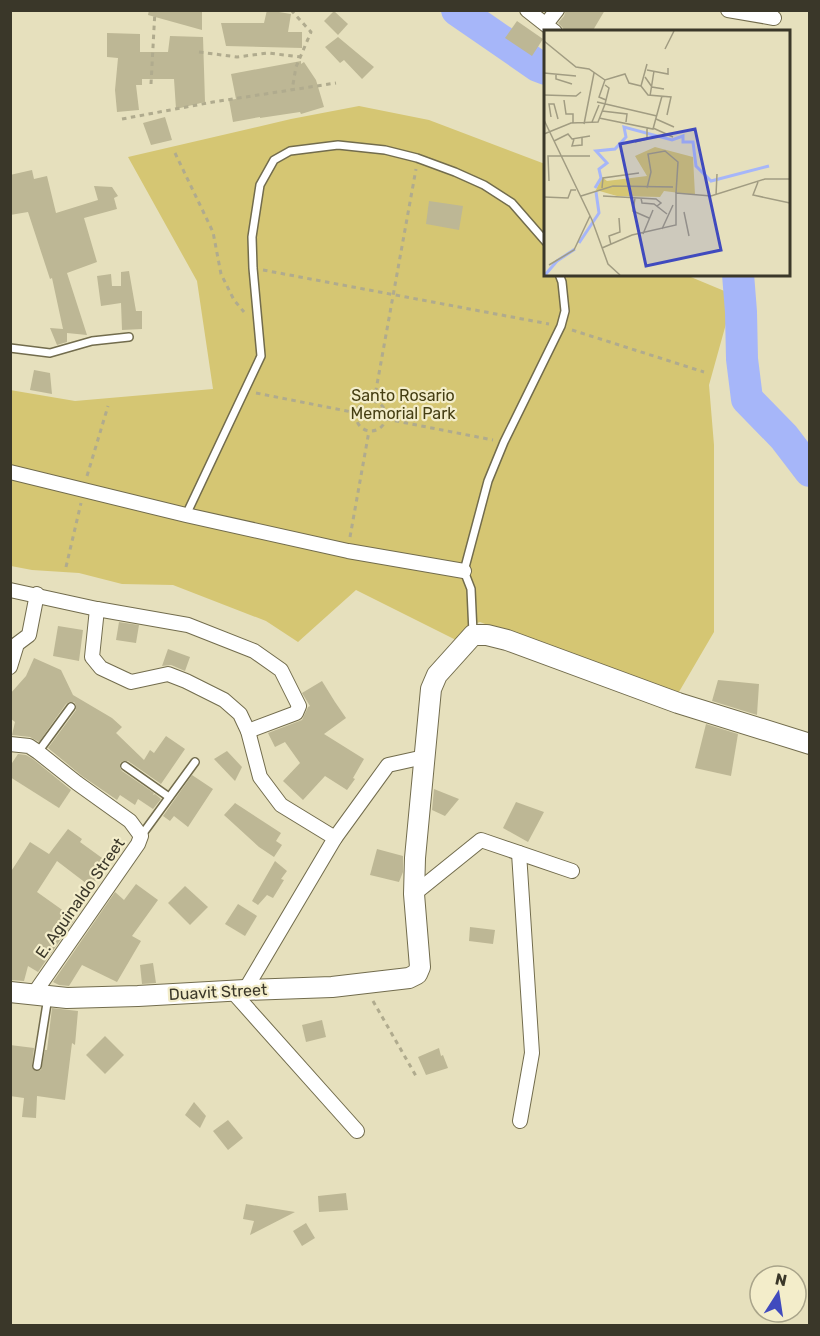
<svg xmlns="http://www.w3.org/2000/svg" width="820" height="1336" font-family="Rubik,sans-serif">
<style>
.green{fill:#d5c673}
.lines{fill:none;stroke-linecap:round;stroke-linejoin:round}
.river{stroke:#a6b6f9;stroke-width:32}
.building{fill:#bdb795}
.lane-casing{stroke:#726c4d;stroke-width:10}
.street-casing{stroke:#726c4d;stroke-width:16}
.secondary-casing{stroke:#726c4d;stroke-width:22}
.path{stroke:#b0ab8e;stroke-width:3;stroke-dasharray:4.5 4.5;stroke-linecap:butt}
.lane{stroke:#fff;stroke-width:7}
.street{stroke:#fff;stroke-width:14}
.secondary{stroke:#fff;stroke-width:20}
.labels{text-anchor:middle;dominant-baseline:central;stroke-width:4.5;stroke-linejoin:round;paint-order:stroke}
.park-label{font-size:16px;fill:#453e13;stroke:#f3edca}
.street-label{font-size:16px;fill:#3a3729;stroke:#f3edca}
.inset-river{fill:none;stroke:#a6b6f9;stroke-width:3}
.inset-road{fill:none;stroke:#a19c82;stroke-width:1.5}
.view{fill:#404abe;fill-opacity:0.15;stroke:#404abe;stroke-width:3}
.inset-edge{fill:none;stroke:#3a3729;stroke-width:3}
</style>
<rect width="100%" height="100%" fill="#e6e0bd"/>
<path class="green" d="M359,106L429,120L545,164L546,274L686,275L734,295L709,385L714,445V632L676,697L480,622L468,626L456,640L356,590L298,642L266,621L173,585L122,584L79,573L32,570L11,566L10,390L75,401L213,389L197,281L128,157L291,119Z"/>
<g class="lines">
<g class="river">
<path d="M457,10L538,66L546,69"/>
<path d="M738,274L741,312L742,359L747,399L784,437L810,471"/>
</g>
</g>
<g class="building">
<path d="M149,10H202V30L148,15Z"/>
<path d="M267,10L291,14L288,32H302V48L226,46L221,23H264Z"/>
<path d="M566,10H605L592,32H564L563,28L558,23L564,16Z"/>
<path d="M334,11L348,24L338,35L324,21Z"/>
<path d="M517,21L543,39L532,56L505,38Z"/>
<path d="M107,33L140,34V52H168L170,36L203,37L205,102L176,109L174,79H142V85H136L139,110L117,112L115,90L118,58L107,57Z"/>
<path d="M338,37L374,67L362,79L344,60L340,63L325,47Z"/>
<path d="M301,61V64L304,62L316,80L324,107L301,114L300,112L260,118V117L233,122L229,100L236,99L231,74Z"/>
<path d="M165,117L172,140L151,145L143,123Z"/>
<path d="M32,170L34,179L47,176L56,213L98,200L94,186L112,187L118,196L114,198L117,209L84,218L97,262L67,273L87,335L67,333V342L57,345L50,328L63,329L52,278L50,279L28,212L10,215V175Z"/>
<path d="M429,201L463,206L459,230L426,224Z"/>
<path d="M129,271L136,311H142V329L122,330L121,303L101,306L97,276L111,274L112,286H121V272Z"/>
<path d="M34,370L50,373L52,394L30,390Z"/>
<path d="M119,622L139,625L136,643L116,640Z"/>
<path d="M58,626L83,630L79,661L53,656Z"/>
<path d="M168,649L190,657L185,671L171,665L162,666Z"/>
<path d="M34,658L61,670L73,695L112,718L122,727L116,733L144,760L150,750L154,753L166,736L185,749L161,784L128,761H123L120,763V768L122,771L154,793L153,795L155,794L161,799L153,809L138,799L135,805L120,795L117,800L82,776L48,748L76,710V705L74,702H69L66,704L39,742L30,737L12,735L15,722L10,718V694L26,676Z"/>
<path d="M718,680L759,684L757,715L712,701Z"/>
<path d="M322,681L335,702L346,718L324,734L364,759L353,778L355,779L347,790L325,776L303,800L283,781L300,763L285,742L275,747L268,733L302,720L308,707L310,706L302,693Z"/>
<path d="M706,724L738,734L731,776L695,768Z"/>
<path d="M227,751L242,767L235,781L214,759Z"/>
<path d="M18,754L26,755L33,759L71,790L59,808L10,777V766Z"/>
<path d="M192,775L213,789L188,827L174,816L170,821L163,816Z"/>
<path d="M434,789L459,799L445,816L432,810Z"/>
<path d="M516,802L544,812L528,842L503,828Z"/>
<path d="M235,803L281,833L276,841L282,845L274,857L259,847L224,815Z"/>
<path d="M68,829L82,839L80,842L109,863L91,887L57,861L37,892L75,919L38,972L28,966L24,981L10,980V873L30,842L49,854Z"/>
<path d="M377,849L403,856V872L399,882L370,875Z"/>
<path d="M275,861L287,871L281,879L284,880L273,898L267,895L258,905L252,901Z"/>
<path d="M136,884L158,900L132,936L141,941L117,982L82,965L69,986L59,985L53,982L115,892L124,900Z"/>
<path d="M185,886L208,907L190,925L168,903Z"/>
<path d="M238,904L257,916L245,936L225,924Z"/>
<path d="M470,927L495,930L493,944L469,941Z"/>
<path d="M153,963L156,983L142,984L140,965Z"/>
<path d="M52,1008L78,1011L75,1045L72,1043L65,1100L37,1096L36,1118L22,1117L24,1098L10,1096V1045L34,1048L32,1067L36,1071L41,1070L45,1050H47Z"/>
<path d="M322,1020L326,1037L306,1042L302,1025Z"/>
<path d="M105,1036L124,1055L105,1074L86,1055Z"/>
<path d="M439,1048L441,1056L443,1055L448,1068L426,1075L418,1057Z"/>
<path d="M194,1102L206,1116L200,1128L185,1115Z"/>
<path d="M228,1120L243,1138L228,1150L213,1131Z"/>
<path d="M346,1193L348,1210L319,1212L318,1196Z"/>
<path d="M246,1204L295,1212L250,1235L254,1221L243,1219Z"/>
<path d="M306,1223L315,1238L302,1246L293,1231Z"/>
</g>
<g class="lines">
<defs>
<g id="lane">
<path d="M10,348L50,353L92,341L129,337"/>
<path d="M186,515L261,356L253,268L252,237L260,185L274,160L290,151L338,145L385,150L417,158L455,172L484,185L512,203L546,242"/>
<path d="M473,633L471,589L464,571L488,481L504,442L561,326L565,311L562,282L559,274"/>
<path d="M38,752L71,707"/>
<path d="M125,766L169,797"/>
<path d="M141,836L195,762"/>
<path d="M37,1066L48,997"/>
</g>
<g id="street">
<path d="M527,10L555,32"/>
<path d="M728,10L774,18"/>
<path d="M546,24L557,10"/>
<path d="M10,472L186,515L348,551L464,571"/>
<path d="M10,590L97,609L188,625L254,651L281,670L299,706L296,713L248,731"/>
<path d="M97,609L92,657L101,668L131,682L168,674L186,681L224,700L240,714L248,731L260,777L281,805L335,838"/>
<path d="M10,667L17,644L29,635L37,594"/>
<path d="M10,744L29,746L38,752L77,783L130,821L141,836L138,844L33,995"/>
<path d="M519,853L532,1053L520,1121"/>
<path d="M414,894L481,840L572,871"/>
<path d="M245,990L335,838L388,765L424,757"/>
<path d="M232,991L357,1131"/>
</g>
<path id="secondary" d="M10,992L67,998L138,996L245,990L332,987L409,978L417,974L420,967L414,894L415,858L431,689L437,675L473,635H487L507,640L678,703L810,744"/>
</defs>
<use href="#lane" class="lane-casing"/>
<use href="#street" class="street-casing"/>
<use href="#secondary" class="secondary-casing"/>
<g class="path">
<path d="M291,10L311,32L296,67L292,90"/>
<path d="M199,52L237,57L268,53L301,57"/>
<path d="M151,84L155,10"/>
<path d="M122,119L213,102L336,83"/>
<path d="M175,153L213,232L221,274L234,300L244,312"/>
<path d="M263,270L549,324"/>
<path d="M572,330L704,372"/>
<path d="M256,393L357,413"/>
<path d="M374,401L416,169"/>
<circle cx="371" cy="416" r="15"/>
<path d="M386,419L493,440"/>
<path d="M87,476L108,406"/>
<path d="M350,537L369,431"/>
<path d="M66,567L81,503"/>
<path d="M373,1001L416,1076"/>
</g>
<use href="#lane" class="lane"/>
<use href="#street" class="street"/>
<use href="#secondary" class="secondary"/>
</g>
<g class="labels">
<g class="park-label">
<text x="403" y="395">Santo Rosario<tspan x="403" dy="18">Memorial Park</tspan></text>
</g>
<g class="street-label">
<text transform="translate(80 898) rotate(-55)">E. Aguinaldo Street</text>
<text transform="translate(218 992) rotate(-3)">Duavit Street</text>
</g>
</g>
<g transform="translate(544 30)">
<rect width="246" height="246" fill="#e6e0bd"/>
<path d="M111,117L149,127L151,165L120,161L116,167L73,166L52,160L58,147L63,151L103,146L91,126Z" fill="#d5c673"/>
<path class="inset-river" d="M51,158L57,148L55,139L63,133L52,121L71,119L82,107L80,97L128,110L139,106V112H149L152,136L167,151L225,136M35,213L55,183L52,162M1,245L13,231L31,219"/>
<path class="inset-road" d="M0,11L32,37L45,39L61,50L81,44L85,53L97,56M121,19L130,1M103,40L124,44V38M0,43L32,46M12,45V49L28,54M101,47L108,57L120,59M61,50L55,67L62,70M97,56L104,65L127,67L123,85M97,56L103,34M0,65L32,66L37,62M106,66L110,41M20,70L22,84H29V93M53,72L113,86M58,81L83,84L82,92M7,87L5,74H10L14,89M55,88L109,99L118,66M112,89L130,97M0,90L48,190L64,234L76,245M48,92L55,75M40,94L50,43M109,98L129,107M0,104L27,93L54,92L61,74L65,58L61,55M30,109L28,116L38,115V107M10,111L24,104L28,109L46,106M91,112L103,109V98M5,151L4,126H46M214,152L209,165L246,173M58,158L59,148L95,143M103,158L107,142L104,124L121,121L134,132L132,163M172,165L173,144M37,166L69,156L129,157M59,166L112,169L117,173L113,176M0,167L24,168L27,160H32M91,168L89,181L105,188M97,168L98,173L110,174L123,184M140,182L145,206M118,199L129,175M99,204L109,180M67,215L65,206L76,202L75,188M58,218L88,205L132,195V163L167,166L221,149H246M5,235L30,220L46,186"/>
<path class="view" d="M151,99L177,220L102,236L76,114Z"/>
<rect width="246" height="246" class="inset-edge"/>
</g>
<rect width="820" height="1336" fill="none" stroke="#3a3729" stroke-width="24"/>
<g transform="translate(778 1294) rotate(12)"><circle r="28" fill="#f3edca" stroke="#a9a48a" stroke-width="1.5"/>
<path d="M0-4.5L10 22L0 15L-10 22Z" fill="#404abe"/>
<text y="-9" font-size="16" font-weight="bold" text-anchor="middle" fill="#3a3729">N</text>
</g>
</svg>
